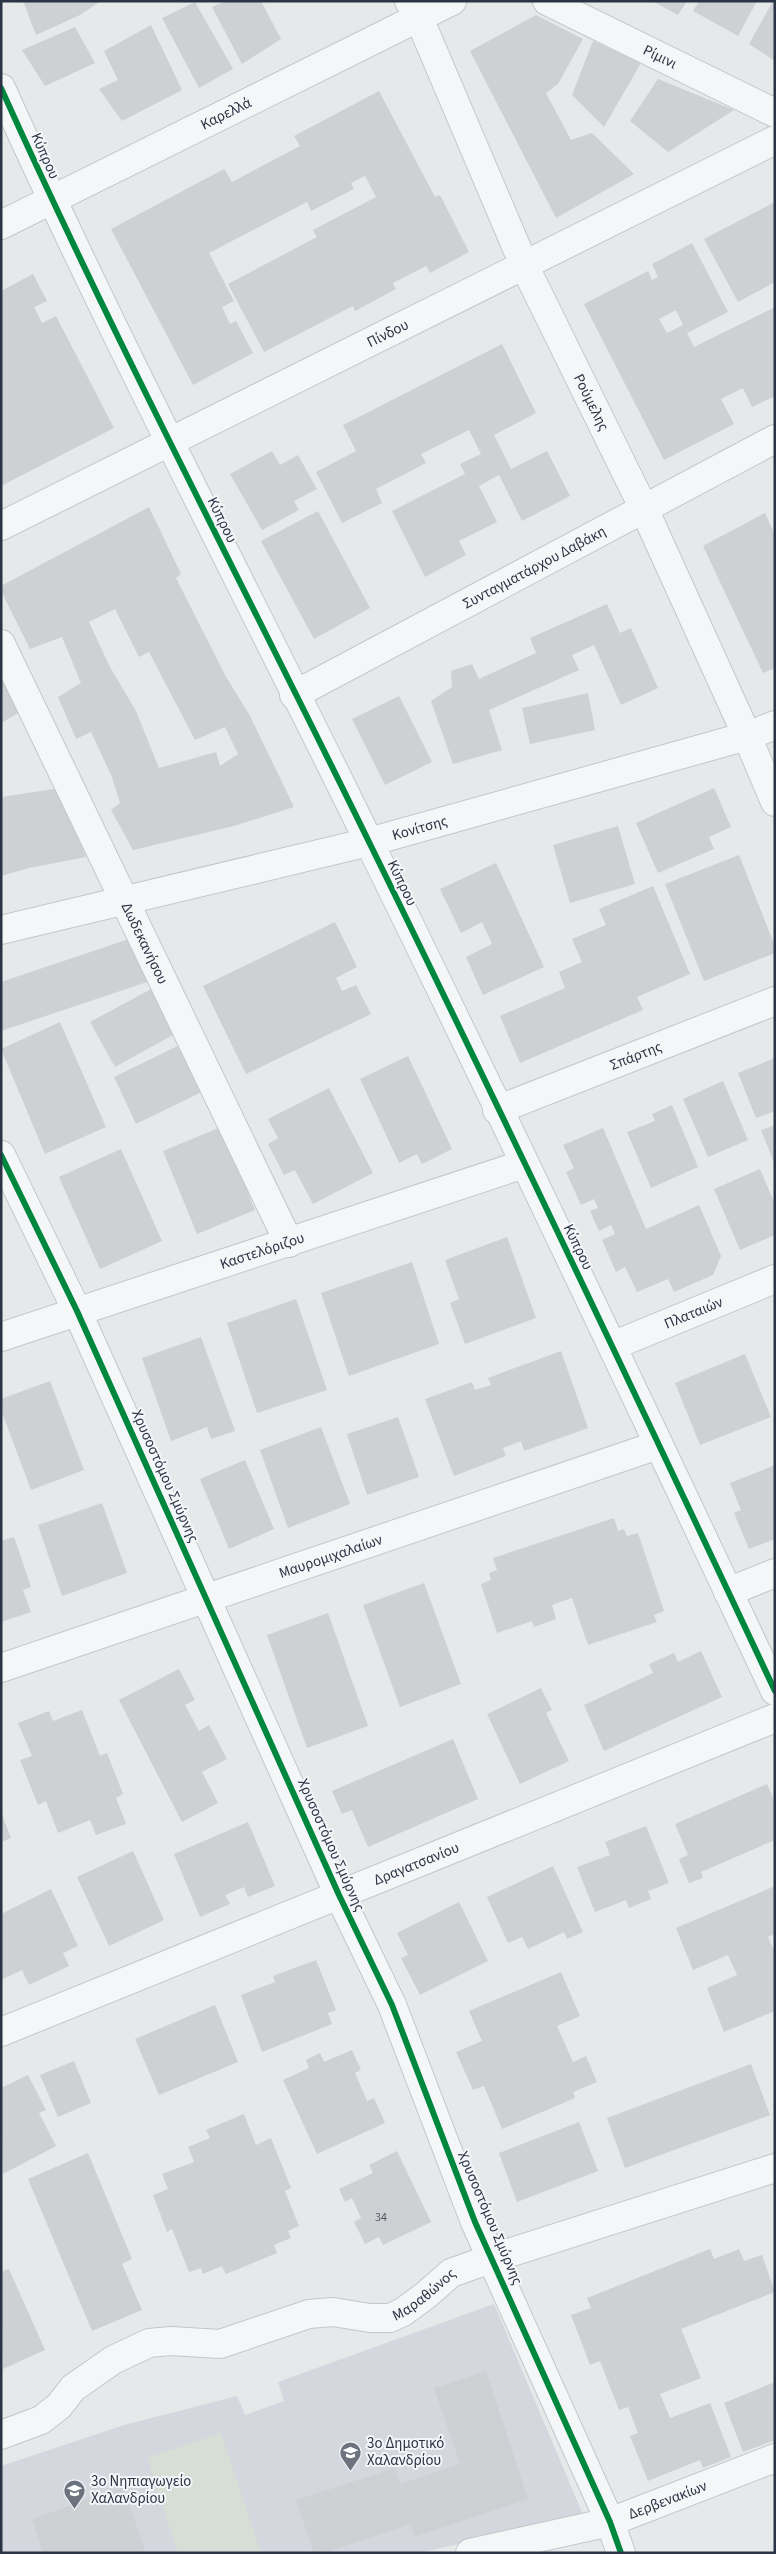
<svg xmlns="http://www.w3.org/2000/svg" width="776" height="2554" font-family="'Source Sans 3',sans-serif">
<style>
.built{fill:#d4d7dd}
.green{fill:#d6ded6}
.building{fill:#ced0d3;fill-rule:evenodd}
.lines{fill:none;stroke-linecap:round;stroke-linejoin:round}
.minor-casing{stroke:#c4c6c8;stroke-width:30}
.tertiary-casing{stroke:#c4c6c8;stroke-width:30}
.minor{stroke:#f5f6f7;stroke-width:28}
.tertiary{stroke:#f5f6f7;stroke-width:28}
.cycleway-casing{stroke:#f4f6f9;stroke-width:9}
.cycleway{stroke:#00873e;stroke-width:6}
.labels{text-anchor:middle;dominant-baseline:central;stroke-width:4;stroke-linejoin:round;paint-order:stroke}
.number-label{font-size:12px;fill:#545c69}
.street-label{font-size:15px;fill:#2b3445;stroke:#f4f6f9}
.poi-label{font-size:15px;fill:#2b3445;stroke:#f4f6f9;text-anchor:start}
</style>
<rect width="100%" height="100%" fill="#e6e8ea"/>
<path class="built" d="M494,2304L584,2517L418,2553H2L1,2466L124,2425L237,2396L245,2415L284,2401L278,2382Z"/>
<path class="green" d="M221,2433L261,2553H178L147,2458Z"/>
<g class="building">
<path d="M23,1H101L80,15L36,35Z"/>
<path d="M226,1H261L281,39L242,64L212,7Z"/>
<path d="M652,1H687L678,15Z"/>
<path d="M699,1H757L738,36L693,11Z"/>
<path d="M773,1H775V61L749,44Z"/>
<path d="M195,2L233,69L199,88L162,18Z"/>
<path d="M536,15L583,39L558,84L546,93L571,140L592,133L634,174L556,218L470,51Z"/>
<path d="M151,25L182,90L122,121L99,89L118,80L104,51Z"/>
<path d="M75,27L95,63L45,86L22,50Z"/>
<path d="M593,41L641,63L604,127L572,95Z"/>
<path d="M658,79L734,110L668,152L630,121Z"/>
<path d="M379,91L435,197L440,195L469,252L430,273L426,266L393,283L396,289L355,311L353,306L264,352L228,284L317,237L313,230L376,197L365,176L351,183L354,189L311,211L307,202L209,253L234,301L222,307L230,324L236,321L253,353L193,385L111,229L224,169L232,182L300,146L294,136Z"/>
<path d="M775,202V282L738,302L704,239Z"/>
<path d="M692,243L728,312L687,333L694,347L775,307V396L752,407L743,388L721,399L734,424L664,460L584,304L648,271L652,280L658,277L652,264ZM676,310L683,325L667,333L659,319Z"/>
<path d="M33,274L47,301L34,307L42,323L56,316L114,428L1,486V291Z"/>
<path d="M502,344L536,413L494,435L511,469L547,451L570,496L522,521L499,475L479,486L497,522L459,541L466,555L425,577L392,511L465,474L460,464L481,454L469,430L421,454L426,463L376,489L382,503L342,523L316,472L356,451L343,425Z"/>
<path d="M272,451L280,465L298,455L317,489L294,501L299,510L262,530L230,474Z"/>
<path d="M149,507L181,574L176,578L225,675L250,716L294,807L234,826L133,850L111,810L120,803L112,777L91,732L76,739L58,697L81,683L62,637L30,649L1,591V586ZM115,609L139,657L149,652L195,740L225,727L238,754L220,766L216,752L159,768L136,711L110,667L89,622Z"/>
<path d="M318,511L370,608L314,639L261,541Z"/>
<path d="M765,513L775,535V668L763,673L703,546Z"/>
<path d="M607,604L620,633L631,628L658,688L621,705L594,645L572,655L579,670L489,710L502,750L453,764L431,701L452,687L451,671L472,664L479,679L536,653L530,638Z"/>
<path d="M1,666L22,711L1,723Z"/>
<path d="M588,693L595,730L530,744L522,708Z"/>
<path d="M399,696L432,762L385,785L352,719Z"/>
<path d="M61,788L86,857L29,868L1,876V797Z"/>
<path d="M714,788L731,827L709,837L714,849L658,873L636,823Z"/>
<path d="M618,826L635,884L570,903L553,845Z"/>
<path d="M739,855L775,946V953L704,981L665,884Z"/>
<path d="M496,863L544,967L483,995L466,957L492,944L482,922L461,933L440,889Z"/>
<path d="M653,886L690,974L637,997L643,1010L520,1063L500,1016L565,988L559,972L582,962L572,939L606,925L599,909Z"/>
<path d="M335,922L357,967L336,978L342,991L356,985L371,1014L246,1074L203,986Z"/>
<path d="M135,937L150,981L1,1031V982Z"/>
<path d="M155,987L180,1031L115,1067L90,1022Z"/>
<path d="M60,1022L106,1127L45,1154L1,1049Z"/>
<path d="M184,1043L206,1090L136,1124L114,1077Z"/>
<path d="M408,1056L452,1149L422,1164L417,1154L399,1163L360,1079Z"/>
<path d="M775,1058V1111L756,1118L738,1073Z"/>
<path d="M723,1081L748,1140L708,1157L683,1099Z"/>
<path d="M329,1088L373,1173L313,1204L295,1170L284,1175L268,1144L278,1138L268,1119Z"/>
<path d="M672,1105L698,1167L651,1188L627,1132L655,1121L652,1114Z"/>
<path d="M775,1125V1165L761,1130Z"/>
<path d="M221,1127L255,1210L197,1234L163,1151Z"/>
<path d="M603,1128L646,1229L699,1205L721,1256L713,1275L674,1292L668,1279L637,1292L625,1267L616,1272L602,1240L615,1234L611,1225L599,1231L590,1211L598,1208L594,1199L581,1205L566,1172L574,1168L563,1145Z"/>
<path d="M121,1149L162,1241L100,1269L59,1177Z"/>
<path d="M760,1169L775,1204V1235L740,1250L714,1189Z"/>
<path d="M507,1237L536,1318L465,1344L450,1303L459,1299L445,1260Z"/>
<path d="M412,1262L439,1344L349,1376L321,1293Z"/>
<path d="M296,1299L327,1390L257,1413L227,1323Z"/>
<path d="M201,1337L235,1431L211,1439L207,1427L171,1441L142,1358Z"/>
<path d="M561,1351L588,1428L524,1451L521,1441L503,1448L506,1456L454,1476L425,1399L472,1382L475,1390L491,1385L488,1378Z"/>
<path d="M745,1354L771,1417L700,1445L675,1383Z"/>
<path d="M50,1381L84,1470L31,1490L1,1410V1399Z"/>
<path d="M398,1417L419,1477L367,1495L347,1434Z"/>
<path d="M321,1427L350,1504L288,1528L260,1450Z"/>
<path d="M245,1460L274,1529L229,1549L200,1479Z"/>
<path d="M775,1465V1539L749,1549L734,1513L741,1510L730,1483Z"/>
<path d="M102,1503L127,1573L62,1596L38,1525Z"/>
<path d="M614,1518L618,1531L624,1529L627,1536L638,1533L664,1611L654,1615L657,1622L588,1645L572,1598L552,1605L556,1619L534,1627L532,1621L497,1633L481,1584L491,1580L489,1573L497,1570L493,1558Z"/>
<path d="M14,1537L31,1587L23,1590L31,1612L1,1622V1541Z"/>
<path d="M424,1583L461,1684L400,1707L363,1605Z"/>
<path d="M328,1613L368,1726L307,1748L267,1635Z"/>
<path d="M701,1651L722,1697L604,1751L584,1705L653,1673L649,1664L674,1653L678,1662Z"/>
<path d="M179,1669L195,1700L185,1705L199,1731L209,1725L227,1759L202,1772L218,1803L182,1822L119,1700Z"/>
<path d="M541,1688L552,1710L546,1713L569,1761L520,1784L487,1714Z"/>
<path d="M82,1710L100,1756L107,1753L123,1794L116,1798L126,1824L96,1835L90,1820L58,1833L46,1801L38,1805L20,1760L32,1756L18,1723L49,1711L53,1721Z"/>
<path d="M453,1739L478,1799L368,1847L352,1810L342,1814L332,1791Z"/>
<path d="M767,1784L775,1802V1840L701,1872L703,1878L689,1883L679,1859L688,1855L675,1824Z"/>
<path d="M1,1812L11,1838L1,1842Z"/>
<path d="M248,1822L275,1886L248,1897L244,1887L225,1895L230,1904L200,1917L174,1854Z"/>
<path d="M646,1826L669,1883L648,1891L651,1899L629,1908L626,1900L595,1912L577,1867L610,1855L605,1842Z"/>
<path d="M133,1851L164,1920L109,1946L77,1877Z"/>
<path d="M553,1866L583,1932L567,1939L564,1932L528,1949L522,1937L508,1943L487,1897Z"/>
<path d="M775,1886V1934L768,1937L775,1953V2011L724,2032L707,1988L737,1975L728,1955L693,1970L676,1928Z"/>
<path d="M51,1889L78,1946L63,1953L69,1966L29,1985L22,1970L1,1980V1914Z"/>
<path d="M459,1902L488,1961L420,1995L401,1958L408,1955L397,1933Z"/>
<path d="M316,1960L336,2010L328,2013L332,2024L262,2052L241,1995L275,1982L273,1976Z"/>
<path d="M561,1972L580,2016L557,2026L573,2062L586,2056L597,2082L573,2092L575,2098L502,2129L484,2086L473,2090L456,2052L482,2041L469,2011Z"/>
<path d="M215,2005L238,2062L159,2095L135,2039Z"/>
<path d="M352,2050L361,2070L355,2073L367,2101L374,2098L385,2123L317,2154L283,2080L309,2068L306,2060L320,2053L324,2062Z"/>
<path d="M74,2061L91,2103L58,2117L40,2075Z"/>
<path d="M751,2064L770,2115L625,2168L607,2118Z"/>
<path d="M28,2075L46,2110L39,2113L56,2146L3,2174L1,2088Z"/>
<path d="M244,2114L256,2145L271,2138L291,2188L285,2191L299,2226L288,2231L291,2238L274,2245L277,2253L226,2274L222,2266L203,2274L201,2268L189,2272L172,2229L167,2232L153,2195L168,2189L162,2174L194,2162L188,2147L210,2138L206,2130Z"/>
<path d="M579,2122L598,2171L517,2202L499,2153Z"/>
<path d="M397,2151L431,2222L383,2245L379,2237L365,2244L354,2222L361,2218L352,2198L345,2202L339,2189L373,2173L369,2165Z"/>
<path d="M88,2153L132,2259L122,2264L142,2310L92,2331L28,2179Z"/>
<path d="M710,2249L714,2259L739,2249L744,2261L762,2255L775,2292L681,2329L701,2378L660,2394L670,2418L710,2403L731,2457L703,2468L700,2460L648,2481L630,2436L638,2433L628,2407L619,2410L600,2361L590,2365L571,2315L591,2308L587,2298Z"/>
<path d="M9,2269L45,2350L3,2369L1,2272Z"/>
<path d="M486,2371L528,2499L415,2537L411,2524L324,2553H314L296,2500L395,2468L400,2484L460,2464L434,2388Z"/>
<path d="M775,2382V2440L743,2452L724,2403Z"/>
<path d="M123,2487L146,2553H43L32,2519Z"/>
</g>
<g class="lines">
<defs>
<g id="minor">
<path id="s1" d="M409,1L419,18L524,265L644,509L747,736L775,802"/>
<path id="s2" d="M547,1L775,113"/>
<path d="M1,88C116,344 247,592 370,844C508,1125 642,1408 775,1691"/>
<path id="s3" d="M1,526L775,140"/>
<path id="s4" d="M1,644L289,1243"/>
<path id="s5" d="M294,695L775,439"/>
<path id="s6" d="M1,930L369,842L747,736L775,725"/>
<path id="s7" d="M497,1110L775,1001"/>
<path id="s8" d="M1,1337L524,1164"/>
<path id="s9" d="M612,1346L775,1279"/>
<path d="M728,1592L775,1573"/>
<path id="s10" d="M1,1668L658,1445"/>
<path id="s11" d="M1,2032L775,1718"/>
<path d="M493,2258L775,2168"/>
<path id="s12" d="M470,2553L610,2522L775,2458"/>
</g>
<g id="tertiary">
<path id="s13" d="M1,225L452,1"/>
<path d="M1,1155L77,1311L339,1895L392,2005L475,2222L610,2522L621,2553"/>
<path id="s14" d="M1,2435L41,2420L59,2406L73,2388L113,2360L149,2343L171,2341L220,2344L309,2314L333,2312L370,2318H390L403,2312L426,2295L451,2273L493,2258"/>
</g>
</defs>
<use href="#minor" class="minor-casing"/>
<use href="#tertiary" class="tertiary-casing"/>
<use href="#minor" class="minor"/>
<use href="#tertiary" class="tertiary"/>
<defs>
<g id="cycleway">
<path d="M1,88C116,344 247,592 370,844C508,1125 642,1408 775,1691"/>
<path d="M1,1155L77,1311L339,1895L392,2005L475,2222L610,2522L621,2553"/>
</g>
</defs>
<use href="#cycleway" class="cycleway-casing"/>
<use href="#cycleway" class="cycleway"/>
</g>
<defs>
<symbol id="school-pin" viewBox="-11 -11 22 30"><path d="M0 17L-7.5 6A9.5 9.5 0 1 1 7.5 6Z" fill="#6c737f" stroke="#f4f6f9"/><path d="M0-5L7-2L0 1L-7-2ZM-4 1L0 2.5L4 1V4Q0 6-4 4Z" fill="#fff"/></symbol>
</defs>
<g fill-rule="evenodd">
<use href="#school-pin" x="338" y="2440" width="25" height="34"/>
<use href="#school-pin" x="62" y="2478" width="25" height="34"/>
</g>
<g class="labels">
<g class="number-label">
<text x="381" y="2217">34</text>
</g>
<g class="street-label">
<text stroke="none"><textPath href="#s2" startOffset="126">Ρίμινι</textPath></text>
<text stroke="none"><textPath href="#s13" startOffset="251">Καρελλά</textPath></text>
<text transform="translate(45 156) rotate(66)">Κύπρου</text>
<text stroke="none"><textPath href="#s3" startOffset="432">Πίνδου</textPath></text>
<text stroke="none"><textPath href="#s1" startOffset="441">Ρούμελης</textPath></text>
<text transform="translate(222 520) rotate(64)">Κύπρου</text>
<text stroke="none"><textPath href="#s5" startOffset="272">Συνταγματάρχου Δαβάκη</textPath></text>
<text stroke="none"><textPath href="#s6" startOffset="431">Κονίτσης</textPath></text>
<text transform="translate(402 883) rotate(64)">Κύπρου</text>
<text stroke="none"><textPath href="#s4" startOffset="332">Δωδεκανήσου</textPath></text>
<text stroke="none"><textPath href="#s7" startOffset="149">Σπάρτης</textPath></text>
<text transform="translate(578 1247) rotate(64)">Κύπρου</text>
<text stroke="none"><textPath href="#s8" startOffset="275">Καστελόριζου</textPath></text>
<text stroke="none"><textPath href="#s9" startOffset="88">Πλαταιών</textPath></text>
<text transform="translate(165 1476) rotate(66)">Χρυσοστόμου Σμύρνης</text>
<text stroke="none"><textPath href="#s10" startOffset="348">Μαυρομιχαλαίων</textPath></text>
<text transform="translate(331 1845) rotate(66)">Χρυσοστόμου Σμύρνης</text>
<text stroke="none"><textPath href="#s11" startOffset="448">Δραγατσανίου</textPath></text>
<text transform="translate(490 2218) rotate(67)">Χρυσοστόμου Σμύρνης</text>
<text stroke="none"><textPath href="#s14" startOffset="465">Μαραθώνος</textPath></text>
<text stroke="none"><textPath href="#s12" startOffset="205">Δερβενακίων</textPath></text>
</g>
<g class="poi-label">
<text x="367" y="2443">3ο Δημοτικό<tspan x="367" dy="17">Χαλανδρίου</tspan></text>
<text x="91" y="2481">3ο Νηπιαγωγείο<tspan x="91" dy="17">Χαλανδρίου</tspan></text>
</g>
</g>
<rect width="776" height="2554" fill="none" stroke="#2b3445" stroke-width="5"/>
</svg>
